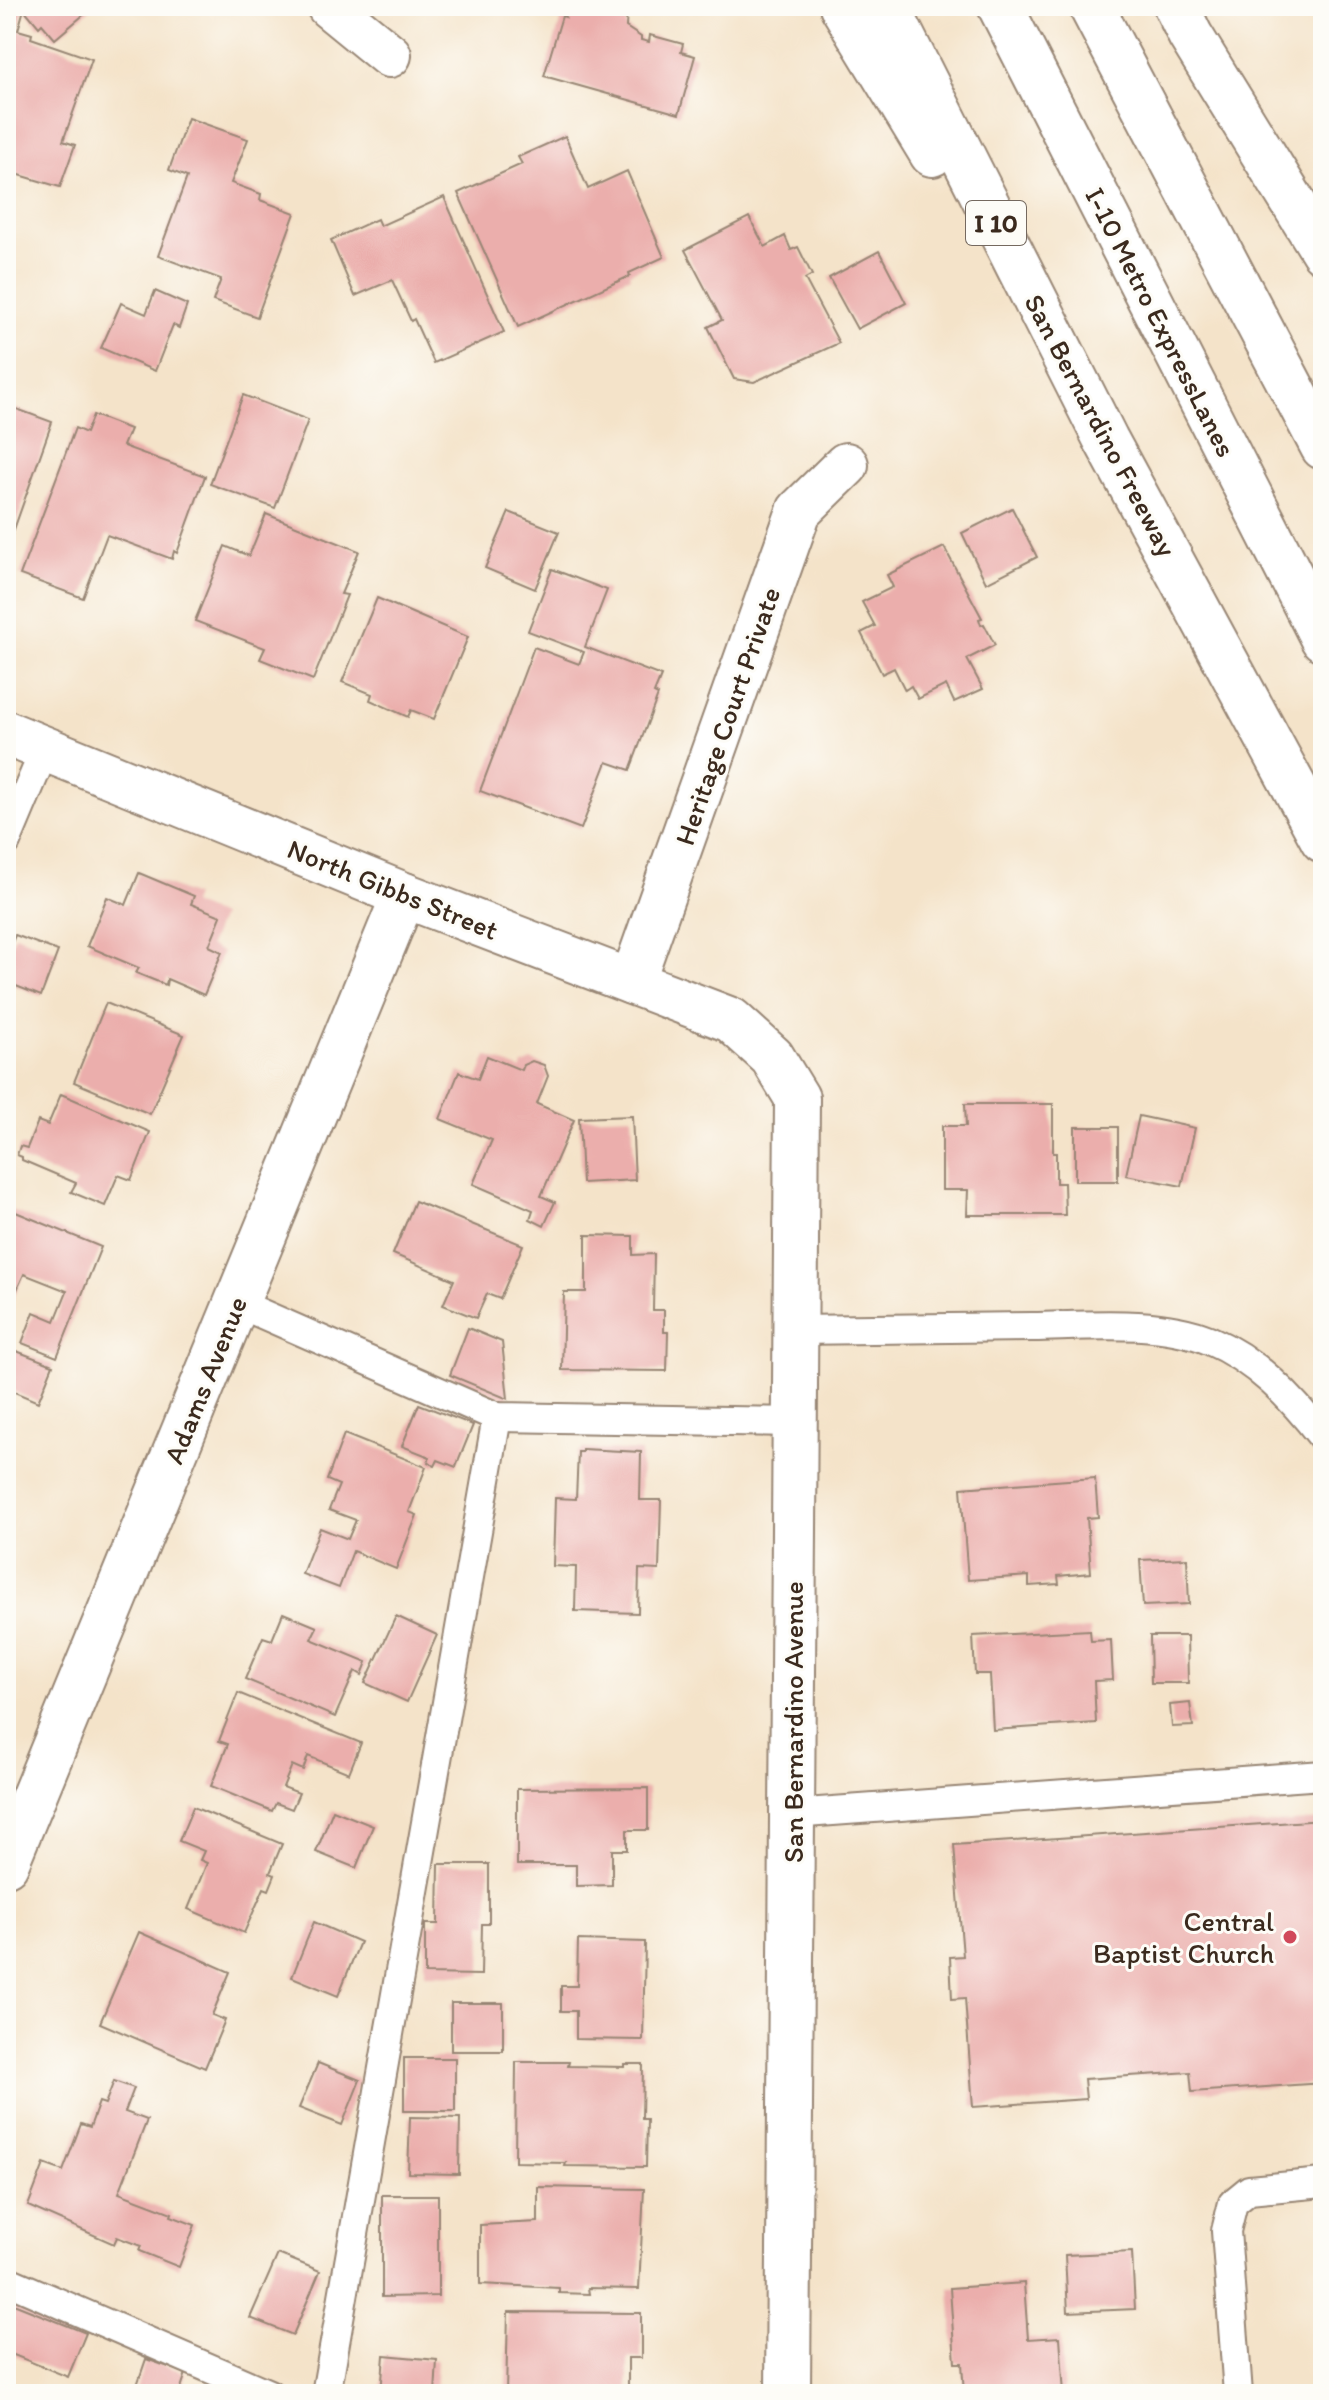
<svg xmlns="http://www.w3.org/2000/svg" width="1329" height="2400" font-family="Itim,sans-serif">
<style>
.building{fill:#ebaeac}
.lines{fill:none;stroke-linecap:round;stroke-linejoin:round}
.lane-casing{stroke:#988674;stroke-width:32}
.street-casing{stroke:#988674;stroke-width:48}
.highway-casing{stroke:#988674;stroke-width:48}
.lane{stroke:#fff;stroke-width:28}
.street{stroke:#fff;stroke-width:44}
.highway{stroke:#fff;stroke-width:44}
.poi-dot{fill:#d1495b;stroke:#fdfcf7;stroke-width:3}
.labels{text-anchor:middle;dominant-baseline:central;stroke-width:6;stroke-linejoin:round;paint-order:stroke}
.shield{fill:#fdfcf7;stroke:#75695f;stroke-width:2}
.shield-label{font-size:26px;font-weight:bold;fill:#3b2a1e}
.street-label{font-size:28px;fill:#3b2a1e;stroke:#fdfcf7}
.poi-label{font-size:28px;fill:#3b2a1e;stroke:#fdfcf7;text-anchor:end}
</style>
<rect width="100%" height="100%" fill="#fdfcf7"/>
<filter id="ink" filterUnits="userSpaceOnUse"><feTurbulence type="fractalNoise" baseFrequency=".0125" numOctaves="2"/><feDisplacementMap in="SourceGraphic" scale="16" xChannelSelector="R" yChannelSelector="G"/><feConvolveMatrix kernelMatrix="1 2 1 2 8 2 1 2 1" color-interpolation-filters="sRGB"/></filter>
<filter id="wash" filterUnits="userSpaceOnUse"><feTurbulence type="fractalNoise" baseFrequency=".006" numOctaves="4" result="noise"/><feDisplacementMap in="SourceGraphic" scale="32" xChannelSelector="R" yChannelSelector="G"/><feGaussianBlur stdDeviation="1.8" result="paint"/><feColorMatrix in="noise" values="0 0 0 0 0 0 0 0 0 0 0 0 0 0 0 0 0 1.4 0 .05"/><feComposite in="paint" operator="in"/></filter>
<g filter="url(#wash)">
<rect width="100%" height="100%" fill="#f4e3c9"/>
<g id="blocks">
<g class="building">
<path d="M6,6H94L55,39L42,24L39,27L24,9L18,30L32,34L31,38L92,59L63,141L75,145L60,187L6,171Z"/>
<path d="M558,6H636L627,11L626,27L641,37V40L649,42L650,35L683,44L681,52L695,56L679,114L544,76L562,16L565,17Z"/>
<path d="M188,118L248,139L231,183L261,194L260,200L295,213L257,317L213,301L221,279L158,256L187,177L169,170Z"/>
<path d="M565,136L588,189L627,171L664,257L629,273L630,276L518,327L458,193L522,164L518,157Z"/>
<path d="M444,197L504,332L434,363L414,319L411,321L392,280L355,296L331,240L377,219L380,226Z"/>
<path d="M749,217L765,247L785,236L791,250L798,247L812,275L805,279L839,343L754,382L734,379L708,327L722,320L685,250Z"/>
<path d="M879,251L906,303L857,329L829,278Z"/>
<path d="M155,291L187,305L179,328L173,325L155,371L101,348L121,303L146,314Z"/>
<path d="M243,395L308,420L275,508L210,484Z"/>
<path d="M6,405L52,422L6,552Z"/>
<path d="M93,415L130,429L123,446L205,476L177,553L174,551L172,559L107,535L83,598L20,575L75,428L86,433Z"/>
<path d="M1012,508L1037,557L986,583L962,533Z"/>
<path d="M509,512L559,532L535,589L485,568Z"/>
<path d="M266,514L359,551L341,594L347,595L313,680L260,659L265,648L195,621L225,546L249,556Z"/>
<path d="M944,547L982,618L979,619L981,625L984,624L995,645L967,659L983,689L954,702L946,685L918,699L911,686L905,690L894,668L882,674L861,633L875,626L862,602L893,587L887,575Z"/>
<path d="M552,569L607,590L585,647L661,676L654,693L658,695L630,770L607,762L581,829L480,791L534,647L579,664L584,652L528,631Z"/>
<path d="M377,598L468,637L434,719L411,710L408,717L370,700L372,694L342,682Z"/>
<path d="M139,873L194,896L191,904L221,916L209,946L222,952L204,995L167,979L166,985L136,973L139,968L87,946L107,897L126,905Z"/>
<path d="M15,935L58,951L41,996L6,982V957Z"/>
<path d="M106,1003L184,1035L150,1114L74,1082Z"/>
<path d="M487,1056L521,1070L523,1065L532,1061L544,1065L548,1076L537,1104L574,1120L541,1196L555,1202L544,1226L530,1219L533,1210L473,1184L492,1140L440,1119L459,1072L478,1079Z"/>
<path d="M61,1094L150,1132L131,1180L118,1175L105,1206L71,1192L76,1183L22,1160V1157L17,1155L20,1146L27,1148L38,1121L48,1125Z"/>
<path d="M965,1104H1053V1153H1056V1183H1064L1065,1215H967L968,1190H942V1126H966Z"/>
<path d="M632,1116L635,1180L582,1183L579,1118Z"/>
<path d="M1139,1116L1195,1128L1182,1186L1126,1175Z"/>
<rect x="1075" y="1127" width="43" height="54"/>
<path d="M415,1201L523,1245L500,1299L487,1294L476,1318L443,1305L454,1280L393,1254Z"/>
<path d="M6,1208L101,1247L57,1357L22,1343L34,1312L55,1321L67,1291L24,1274L11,1303L6,1301Z"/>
<path d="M586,1235L633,1236V1255L654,1254L653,1310H664V1332H668L667,1371L562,1370L564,1292H586Z"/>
<path d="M468,1328L502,1342L508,1399L450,1375Z"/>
<path d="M6,1347L53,1365L38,1402L10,1390L6,1400Z"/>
<path d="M419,1404L473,1425L456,1467L438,1460L435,1466L428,1462L430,1457L402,1446Z"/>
<path d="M344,1434L426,1467L409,1512L417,1515L396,1569L353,1551L339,1588L302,1574L320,1528L348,1539L356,1520L329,1510L339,1485L327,1480Z"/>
<path d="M582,1449L641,1452L640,1500H661L659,1570L639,1569L638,1613L575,1611L576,1567L553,1566L555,1498L576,1499L578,1452H582Z"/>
<path d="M1095,1478L1098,1517L1087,1518L1091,1573L1058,1576L1059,1584L1029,1586V1576L968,1580L961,1488Z"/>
<path d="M1187,1558L1189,1604L1143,1606L1140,1560Z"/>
<path d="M283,1613L317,1627L311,1639L367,1662L362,1675L355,1671L335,1717L245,1679L263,1637L272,1640Z"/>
<path d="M396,1616L437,1635L407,1702L365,1683Z"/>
<path d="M1090,1630L1091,1641L1111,1640L1113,1680L1094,1681L1096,1723L993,1730L990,1674H975L973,1636Z"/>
<path d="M1150,1636H1187L1188,1683H1151Z"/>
<path d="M238,1693L361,1743L349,1773L308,1756L303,1770L292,1765L283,1787L299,1793L292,1809L276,1803L272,1811L211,1786L228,1744L219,1741Z"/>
<path d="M1190,1703L1193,1726L1172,1727L1170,1705Z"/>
<path d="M648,1788V1830H627V1850H612V1885L576,1886V1865H517V1789Z"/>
<path d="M193,1807L282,1844L270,1873L275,1875L269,1890L264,1888L244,1933L188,1909L207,1863L200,1860L204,1851L179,1841Z"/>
<path d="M333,1810L373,1826L356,1868L316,1852Z"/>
<path d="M1323,1820V2083L1192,2092L1190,2072L1084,2079L1086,2099L973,2107L965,1998L952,1999L950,1957L963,1956L954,1845Z"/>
<path d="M439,1864H489V1924H482L481,1975L425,1974V1924H438Z"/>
<path d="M314,1922L360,1942L338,1996L292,1977Z"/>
<path d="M139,1932L230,1972L212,2015L225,2020L205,2068L100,2023Z"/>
<path d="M578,1940L645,1942L643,2040L576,2039V2011H561V1986H577Z"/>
<rect x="451" y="2003" width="52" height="48"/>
<rect x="404" y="2058" width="51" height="53"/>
<path d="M516,2062H569L568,2066L625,2067V2064H643L642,2119H647L646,2167L565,2166L566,2163L515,2162Z"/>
<path d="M318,2063L360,2080L342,2125L299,2108Z"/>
<path d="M114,2081L134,2088L125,2112L147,2120L119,2193L172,2213L171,2216L195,2225L179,2267L139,2251L141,2246L117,2237L114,2244L28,2206L44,2164L63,2171L81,2124L90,2127L99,2102L105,2104Z"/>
<path d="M410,2117L460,2118L459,2174L408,2173Z"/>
<path d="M538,2187L644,2189L639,2289L588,2288L589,2294L559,2293V2288L480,2284V2225L538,2222Z"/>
<path d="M382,2195H438V2296L382,2297Z"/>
<path d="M1132,2252L1135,2309L1068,2312L1065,2255Z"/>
<path d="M278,2254L320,2271L293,2335L250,2318Z"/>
<path d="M1024,2283L1028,2339L1060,2337L1064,2394H964L962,2363H955L950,2288Z"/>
<path d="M6,2301L86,2333L68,2377L9,2353L6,2362Z"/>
<path d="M508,2312L641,2313V2358H628V2394H506Z"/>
<path d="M384,2355L437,2360L435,2394H381Z"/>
<path d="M146,2359L186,2373L179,2394H134Z"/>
</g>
</g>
</g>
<g filter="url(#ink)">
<use href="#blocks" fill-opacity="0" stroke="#988674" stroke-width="2"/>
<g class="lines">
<defs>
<g id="lane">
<path d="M6,842L45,749"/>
<path d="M237,1303L497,1417L795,1422"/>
<path d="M796,1330C875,1329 954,1328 1033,1327C1087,1326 1159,1319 1209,1340C1256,1360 1292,1398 1323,1438"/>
<path d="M792,1814L1323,1775"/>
<path d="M6,2280L269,2394"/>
<path d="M326,2394L497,1417"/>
<path d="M1238,2394L1226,2231L1233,2203L1249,2190L1323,2183"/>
</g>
<g id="street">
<path d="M329,6L389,55"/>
<path d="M6,733L404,895L731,1020L772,1057L797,1098L788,2394"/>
<path d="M632,982L799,511L846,465"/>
<path d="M6,1864L404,895"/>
</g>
<g id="highway">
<path d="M842,6L932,154"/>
<path d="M887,6L1106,440L1323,840"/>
<path d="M1000,6L1323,639"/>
<path d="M1091,6L1323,447"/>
<path d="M1176,6L1190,35L1323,251"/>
</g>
</defs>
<use href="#lane" class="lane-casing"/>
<use href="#street" class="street-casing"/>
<use href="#highway" class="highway-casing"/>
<use href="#lane" class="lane"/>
<use href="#street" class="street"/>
<use href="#highway" class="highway"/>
</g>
</g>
<circle class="poi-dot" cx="1290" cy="1937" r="8"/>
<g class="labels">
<rect class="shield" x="966" y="201" width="60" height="44" rx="6"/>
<g class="shield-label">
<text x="996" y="223">I 10</text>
</g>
<g class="street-label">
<text transform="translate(1161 322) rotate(63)">I-10 Metro ExpressLanes</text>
<text transform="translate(1101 425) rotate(62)">San Bernardino Freeway</text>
<text transform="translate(727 716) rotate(-71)">Heritage Court Private</text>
<text transform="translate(393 889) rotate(22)">North Gibbs Street</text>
<text transform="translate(205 1380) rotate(-68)">Adams Avenue</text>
<text transform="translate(793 1722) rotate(-90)">San Bernardino Avenue</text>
</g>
<g class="poi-label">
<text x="1274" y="1921">Central<tspan x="1274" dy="32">Baptist Church</tspan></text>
</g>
</g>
<rect width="1329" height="2400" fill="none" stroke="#fdfcf7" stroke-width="32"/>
</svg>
